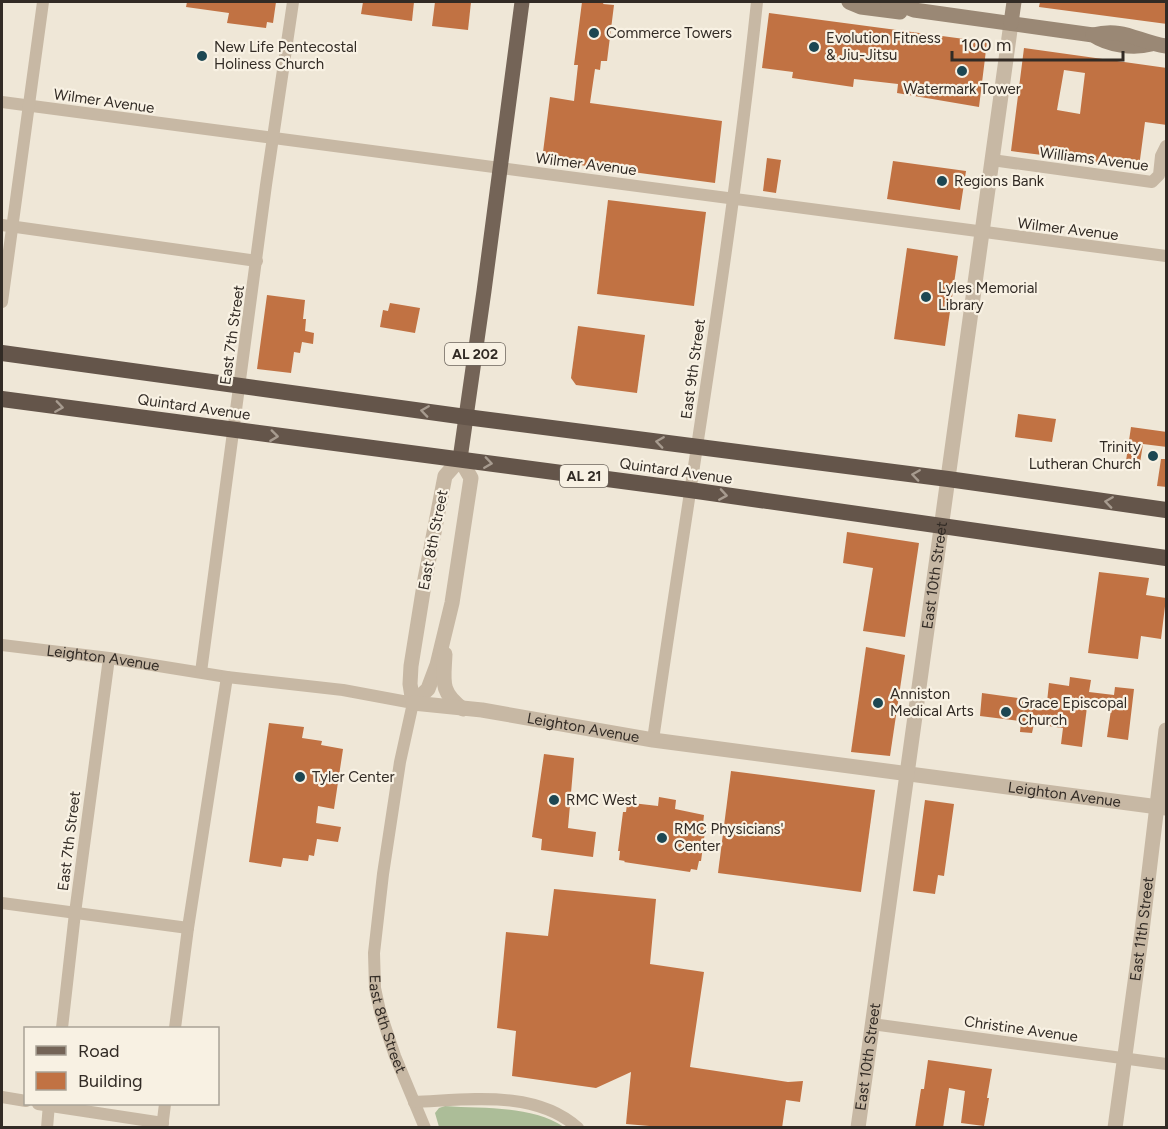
<svg xmlns="http://www.w3.org/2000/svg" width="1168" height="1129" font-family="Figtree,sans-serif">
<style>
.green{fill:#acbd98}
.building{fill:#c17243;fill-rule:evenodd}
.lines{fill:none;stroke-linecap:round;stroke-linejoin:round}
.minor{stroke:#c7b8a4;stroke-width:12}
.tertiary{stroke:#c7b8a4;stroke-width:15}
.secondary{stroke:#9a8875;stroke-width:15}
.primary{stroke:#746457;stroke-width:15}
.trunk{stroke:#64554a;stroke-width:16}
.oneway{stroke:#a79b8f}
.poi-dot{fill:#1d4752;stroke:#f8f1e3;stroke-width:2}
.labels{text-anchor:middle;dominant-baseline:central;stroke-width:4.5;stroke-linejoin:round;paint-order:stroke}
.shield{fill:#f8f1e3;stroke:#6d665e;stroke-width:1.5}
.shield-label{font-size:14px;font-weight:bold;fill:#322b25}
.poi-label{font-size:15px;fill:#322b25;stroke:#f8f1e3;text-anchor:start}
.street-label{font-size:15px;fill:#322b25;stroke:#f8f1e3}
</style>
<rect width="100%" height="100%" fill="#efe7d7"/>
<path class="green" d="M445,1106C484,1109 531,1105 564,1127H439L435,1113L439,1108Z"/>
<g class="building">
<path d="M187,2H276L273,23L267,22L266,28L227,23L229,13L186,7Z"/>
<path d="M363,2H414L412,21L361,14Z"/>
<path d="M435,2H471L468,30L432,26Z"/>
<path d="M582,2H604L603,4L614,5L607,61H601L600,70L595,69L590,103L722,121L715,183L542,160L550,97L574,101L578,65H574Z"/>
<path d="M1040,2H1167V24L1039,7Z"/>
<path d="M769,13L987,42L979,107L897,93L898,84L854,79L853,87L792,78L793,72L762,68Z"/>
<path d="M1024,48L1167,68V125L1145,122L1139,167L1011,151ZM1064,70L1085,73L1080,114L1057,110Z"/>
<path d="M767,158L781,160L776,193L763,191Z"/>
<path d="M893,161L966,171L960,210L887,199Z"/>
<path d="M608,200L706,212L694,306L597,294Z"/>
<path d="M907,248L958,256L945,346L894,339Z"/>
<path d="M267,295L305,300L303,319H306L305,331L314,333L313,344L302,342L300,353L294,352L291,373L257,369Z"/>
<path d="M390,303L420,308L415,333L380,327L383,310L388,311Z"/>
<path d="M578,326L645,335L637,393L576,385L571,378Z"/>
<path d="M1018,414L1056,419L1052,442L1015,437Z"/>
<path d="M1131,427L1167,432V447L1143,444L1140,463L1126,461Z"/>
<path d="M1161,459H1167V487L1157,486Z"/>
<path d="M847,532L919,543L905,637L863,631L873,568L843,563Z"/>
<path d="M1099,572L1149,578L1146,595L1166,598L1161,639L1141,636L1138,659L1088,653Z"/>
<path d="M866,647L905,655L890,756L851,752Z"/>
<path d="M1070,677L1091,680L1089,692L1114,695L1115,687L1134,689L1128,740L1107,737L1111,710L1087,707L1082,747L1061,744L1063,728L1034,724L1032,733L1020,732L1021,721L980,716L982,693L1047,702L1049,683L1069,686Z"/>
<path d="M269,723L304,727L302,738L322,741L321,745L343,749L334,809L318,806L316,823L341,827L338,842L317,839L314,856L309,855L308,861L283,858L281,867L249,862Z"/>
<path d="M544,754L574,758L568,828L596,832L593,857L541,850L542,839L532,837Z"/>
<path d="M731,771L875,790L861,892L718,873Z"/>
<path d="M659,797L676,800L675,809L704,815L703,824H706L701,861H699L697,870L691,869L690,872L624,862L625,861L619,860L620,851H618L623,812H626L627,804L632,805V803L658,806Z"/>
<path d="M925,800L954,804L944,876L938,875L935,894L913,891Z"/>
<path d="M554,889L656,899L650,964L704,972L690,1067L788,1082L803,1081L800,1102L786,1100L782,1128H673L626,1124L631,1072L596,1088L512,1076L516,1031L497,1028L506,932L548,936Z"/>
<path d="M928,1060L992,1069L987,1098H989L984,1126L961,1123L965,1091L949,1088L943,1128H915L921,1089H924Z"/>
</g>
<g class="lines">
<g class="minor">
<path d="M2,102L1166,256"/>
<path d="M992,160L1152,182L1159,175L1161,156L1166,146"/>
<path d="M2,225L257,261"/>
<path d="M2,302L43,2"/>
<path id="s1" d="M2,645L109,658L227,677L343,690L413,703L400,762L383,874L374,953L375,988L380,1011L395,1056L425,1128"/>
<path d="M201,672L266,185L293,2"/>
<path d="M653,740C688,494 731,249 757,2"/>
<path d="M2,903L188,928"/>
<path d="M872,1024L1166,1064"/>
<path d="M62,1028L75,913L109,658"/>
<path d="M175,1028L188,928L227,677"/>
<path d="M2,1097L26,1101"/>
<path d="M414,1102C467,1100 535,1089 578,1128"/>
<path d="M38,1104L163,1123"/>
<path d="M47,1128L49,1104"/>
<path d="M162,1128L165,1104"/>
</g>
<g class="tertiary">
<path d="M460,459L471,478L452,603L437,665L428,689L413,703L410,684L411,666L425,579L445,476Z"/>
<path d="M445,654C444,680 439,692 463,709"/>
<path id="s2" d="M413,703L482,710L653,740L1166,808"/>
<path id="s3" d="M858,1128L1011,23"/>
<path id="s4" d="M1115,1128L1142,931L1166,730"/>
</g>
<g class="secondary">
<path d="M849,2L861,7L900,12"/>
<path d="M887,2L896,3L914,10L1093,35C1108,45 1133,49 1151,44"/>
<path d="M1011,23L1014,2"/>
<path d="M1093,35C1124,27 1138,42 1166,46"/>
</g>
<path class="primary" d="M460,459L484,291L522,2"/>
<g class="trunk">
<path d="M2,353L466,417L948,479L1166,510"/>
<path d="M2,399L690,490L1166,558"/>
</g>
</g>
<defs><path id="oneway-chevron" d="M-2-3.5L2.5 0L-2 3.5" fill="none" stroke-width="1.6" stroke-linecap="round" stroke-linejoin="round" transform="scale(1.5)"/></defs>
<g class="oneway">
<use href="#oneway-chevron" transform="translate(59 407) rotate(8)"/>
<use href="#oneway-chevron" transform="translate(425 411) rotate(-172)"/>
<use href="#oneway-chevron" transform="translate(274 436) rotate(7)"/>
<use href="#oneway-chevron" transform="translate(660 442) rotate(-172)"/>
<use href="#oneway-chevron" transform="translate(488 463) rotate(8)"/>
<use href="#oneway-chevron" transform="translate(916 475) rotate(-172)"/>
<use href="#oneway-chevron" transform="translate(723 495) rotate(9)"/>
<use href="#oneway-chevron" transform="translate(1109 502) rotate(-172)"/>
</g>
<g class="poi-dot">
<circle cx="594" cy="33" r="6"/>
<circle cx="814" cy="47" r="6"/>
<circle cx="202" cy="56" r="6"/>
<circle cx="962" cy="71" r="6"/>
<circle cx="942" cy="181" r="6"/>
<circle cx="926" cy="297" r="6"/>
<circle cx="1153" cy="456" r="6"/>
<circle cx="878" cy="703" r="6"/>
<circle cx="1006" cy="712" r="6"/>
<circle cx="300" cy="777" r="6"/>
<circle cx="554" cy="800" r="6"/>
<circle cx="662" cy="838" r="6"/>
</g>
<g class="labels">
<g class="shield">
<rect x="445" y="343" width="60" height="22" rx="4.5"/>
<rect x="560" y="465" width="48" height="22" rx="4.5"/>
</g>
<g class="shield-label">
<text x="475" y="354">AL 202</text>
<text x="584" y="476">AL 21</text>
</g>
<g class="poi-label">
<text x="606" y="33">Commerce Towers</text>
<text x="826" y="38">Evolution Fitness<tspan x="826" dy="17">&amp; Jiu-Jitsu</tspan></text>
<text x="214" y="47">New Life Pentecostal<tspan x="214" dy="17">Holiness Church</tspan></text>
<text x="962" y="89" text-anchor="middle">Watermark Tower</text>
<text x="954" y="181">Regions Bank</text>
<text x="938" y="288">Lyles Memorial<tspan x="938" dy="17">Library</tspan></text>
<text x="1141" y="447" text-anchor="end">Trinity<tspan x="1141" dy="17">Lutheran Church</tspan></text>
<text x="890" y="694">Anniston<tspan x="890" dy="17">Medical Arts</tspan></text>
<text x="1018" y="703">Grace Episcopal<tspan x="1018" dy="17">Church</tspan></text>
<text x="312" y="777">Tyler Center</text>
<text x="566" y="800">RMC West</text>
<text x="674" y="829">RMC Physicians'<tspan x="674" dy="17">Center</tspan></text>
</g>
<g class="street-label">
<text transform="translate(104 101) rotate(8)">Wilmer Avenue</text>
<text transform="translate(1094 159) rotate(7)">Williams Avenue</text>
<text transform="translate(586 164) rotate(7)">Wilmer Avenue</text>
<text transform="translate(1068 229) rotate(7)">Wilmer Avenue</text>
<text transform="translate(232 335) rotate(-82)">East 7th Street</text>
<text transform="translate(693 369) rotate(-82)">East 9th Street</text>
<text transform="translate(194 407) rotate(8)">Quintard Avenue</text>
<text transform="translate(676 471) rotate(8)">Quintard Avenue</text>
<text transform="translate(433 540) rotate(-79)">East 8th Street</text>
<text stroke="none"><textPath href="#s3" startOffset="558">East 10th Street</textPath></text>
<text stroke="none"><textPath href="#s1" startOffset="102">Leighton Avenue</textPath></text>
<text stroke="none"><textPath href="#s2" startOffset="172">Leighton Avenue</textPath></text>
<text stroke="none"><textPath href="#s2" startOffset="658">Leighton Avenue</textPath></text>
<text transform="translate(69 841) rotate(-83)">East 7th Street</text>
<text stroke="none"><textPath href="#s4" startOffset="201">East 11th Street</textPath></text>
<text stroke="none"><textPath href="#s1" startOffset="741">East 8th Street</textPath></text>
<text transform="translate(1021 1029) rotate(8)">Christine Avenue</text>
<text stroke="none"><textPath href="#s3" startOffset="72">East 10th Street</textPath></text>
</g>
</g>
<rect width="1168" height="1129" fill="none" stroke="#322b25" stroke-width="6"/>
<rect x="24" y="1027" width="195" height="78" fill="#f8f1e3" stroke="#a9a297" stroke-width="1.5"/>
<rect x="36" y="1046" width="30" height="9" fill="#746457" stroke="#a9a297" stroke-width="1.5"/>
<text x="78" y="1057" font-size="18" fill="#322b25">Road</text>
<rect x="36" y="1072" width="30" height="18" fill="#c17243" stroke="#a9a297" stroke-width="1.5"/>
<text x="78" y="1087" font-size="18" fill="#322b25">Building</text>
<path d="M952 51v9h171v-9" fill="none" stroke="#322b25" stroke-width="3"/>
<text x="961" y="51" font-size="18" fill="#322b25" stroke="#f8f1e3" stroke-width="4.5" paint-order="stroke">100 m</text>
</svg>
